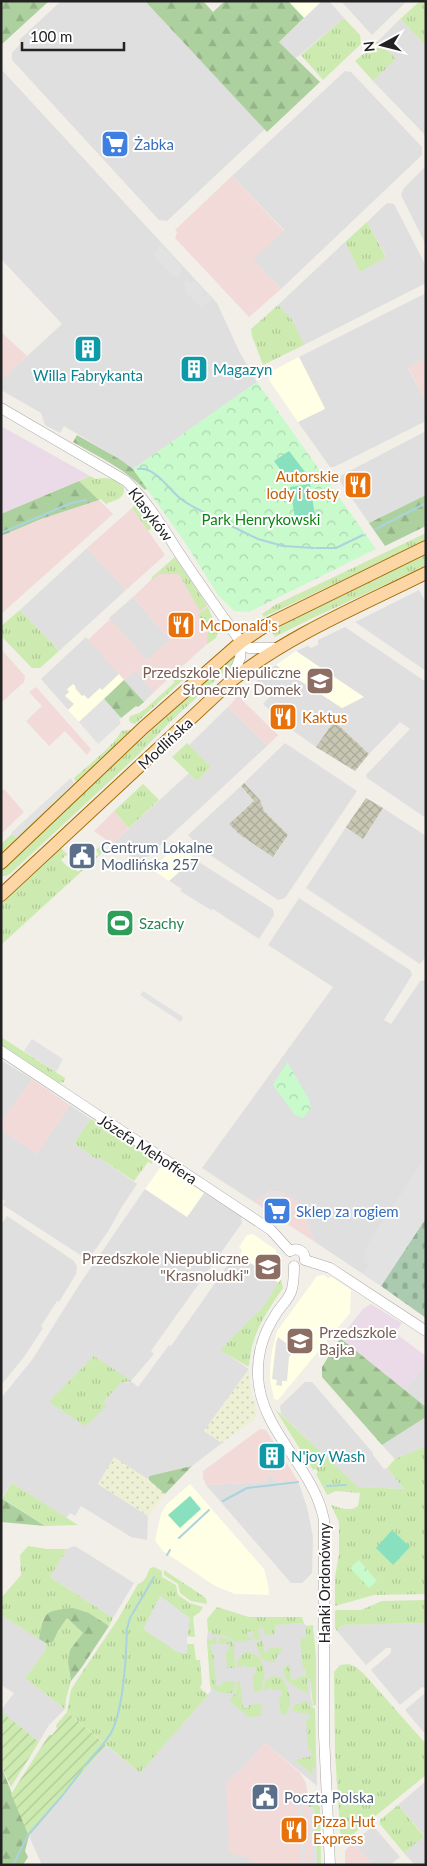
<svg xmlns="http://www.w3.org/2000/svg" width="427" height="1866" font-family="Lato,sans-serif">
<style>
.residential{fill:#e0dfdf;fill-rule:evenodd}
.commercial{fill:#f2dad9}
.industrial{fill:#ebdbe8}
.education{fill:#ffffe5}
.construction{fill:url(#construction-cross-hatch)}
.farmland{fill:url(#farmland-dots)}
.grass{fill:url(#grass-tufts)}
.forest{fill:url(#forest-firs)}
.cemetery{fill:url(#cemetery-stones)}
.park{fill:url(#park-crowns)}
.garden{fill:url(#garden-furrows)}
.pitch{fill:#88e0be}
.parking{fill:#e2e2e2}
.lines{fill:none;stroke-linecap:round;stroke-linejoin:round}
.stream{stroke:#aad3df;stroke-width:2}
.minor-casing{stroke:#a9a9a9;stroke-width:11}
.major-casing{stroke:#a06b00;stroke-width:14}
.minor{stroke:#fff;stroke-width:10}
.major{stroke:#fcd6a4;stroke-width:12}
.labels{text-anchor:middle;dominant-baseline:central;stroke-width:4;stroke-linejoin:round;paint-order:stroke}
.shop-label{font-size:15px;fill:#366cbe;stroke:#fff;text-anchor:start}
.culture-label{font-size:15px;fill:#0d838f;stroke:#fff;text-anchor:start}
.food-label{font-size:15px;fill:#c56008;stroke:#fff;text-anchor:start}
.street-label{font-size:15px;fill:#222;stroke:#fff}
.park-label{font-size:15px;fill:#0c8416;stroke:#fff}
.education-label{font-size:15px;fill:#785e54;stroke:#fff;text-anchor:end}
.service-label{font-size:15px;fill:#4e5e75;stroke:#fff;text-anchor:start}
.leisure-label{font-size:15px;fill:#27864d;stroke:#fff;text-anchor:start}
</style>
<defs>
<pattern id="construction-cross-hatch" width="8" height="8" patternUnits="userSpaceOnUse" patternTransform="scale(1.25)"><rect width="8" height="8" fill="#c7c7b4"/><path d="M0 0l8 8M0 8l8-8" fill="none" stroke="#abab9a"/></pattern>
<pattern id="farmland-dots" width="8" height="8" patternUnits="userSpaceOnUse" patternTransform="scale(1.25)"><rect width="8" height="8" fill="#eef0d5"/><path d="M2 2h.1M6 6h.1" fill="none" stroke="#ccceb7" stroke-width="1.8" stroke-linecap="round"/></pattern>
<pattern id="grass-tufts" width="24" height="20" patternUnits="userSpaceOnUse" patternTransform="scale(1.25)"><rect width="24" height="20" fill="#cdebb0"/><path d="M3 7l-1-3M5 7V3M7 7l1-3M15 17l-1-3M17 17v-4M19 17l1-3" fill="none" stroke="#b0c997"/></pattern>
<pattern id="forest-firs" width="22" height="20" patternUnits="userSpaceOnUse" patternTransform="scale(1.25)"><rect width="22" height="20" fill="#add19e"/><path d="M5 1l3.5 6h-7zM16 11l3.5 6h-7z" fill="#95b388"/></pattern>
<pattern id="cemetery-stones" width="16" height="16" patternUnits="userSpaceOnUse" patternTransform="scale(1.25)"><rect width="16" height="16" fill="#aacbaf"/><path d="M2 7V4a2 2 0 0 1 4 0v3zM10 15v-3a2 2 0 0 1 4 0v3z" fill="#92ae96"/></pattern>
<pattern id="park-crowns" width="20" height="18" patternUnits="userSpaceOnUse" patternTransform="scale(1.25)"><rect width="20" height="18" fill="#c8facc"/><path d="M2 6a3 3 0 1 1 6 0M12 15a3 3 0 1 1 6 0" fill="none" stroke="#acd6af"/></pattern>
<pattern id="garden-furrows" width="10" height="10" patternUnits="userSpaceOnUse" patternTransform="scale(1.25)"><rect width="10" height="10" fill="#cdebb0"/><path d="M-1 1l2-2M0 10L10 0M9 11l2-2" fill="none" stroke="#b0c997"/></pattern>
</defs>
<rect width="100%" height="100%" fill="#f2efe9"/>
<g class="residential">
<path d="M61,1H145L265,129L167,221L159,220L12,60V53L21,43L19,40Z"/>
<path d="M288,1H329L344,18L296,58L279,42L304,19Z"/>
<path d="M341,1H407L372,35Z"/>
<path d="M400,19L426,46V136L373,81L396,59L378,41Z"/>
<path d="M1,69L217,303L240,353L257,382L133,469L121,460L64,426L60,433L45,425L41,413L1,390V380L62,324L1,259Z"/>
<path d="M345,71L351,72L422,147V155L281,289L252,259L284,230L232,176Z"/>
<path d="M426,166V245L401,195L404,188Z"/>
<path d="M387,203L394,204L426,266V283L304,345L293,324L278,305L345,242L360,272L386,256L367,222Z"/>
<path d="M426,293V358L408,368L426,402V421L334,467H330L298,422L325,408L299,357Z"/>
<path d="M426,431V495L369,523L339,480L340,476Z"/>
<path d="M87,548L126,590L59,651L20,610Z"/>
<path d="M419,590L426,603V671L355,622Z"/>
<path d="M133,597L170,640L147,660L109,618Z"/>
<path d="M345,627L426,682V818L367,778L366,775L410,729L400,722L369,754L334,721L316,747L292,730L263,704L273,693L260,685L256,679L276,665L342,708L363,697L296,651L308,646L311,648L318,645V640Z"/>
<path d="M86,637L124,680L135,671L154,692L144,702L124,680L79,722L41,679Z"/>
<path d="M228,707L267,746L141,863L112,844L189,773L197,781L211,767L189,745Z"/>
<path d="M285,743L357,791L285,898L278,900L201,849L188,835L241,786L254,801L229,824L239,834L274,857L288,835L264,811L260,800L244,783Z"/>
<path d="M383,808L426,836V956L420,964L306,888L346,827L363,838Z"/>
<path d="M180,843L194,859L273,909L274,915L259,939L213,909L211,910L180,891L182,889L151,869Z"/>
<path d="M299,898L410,970L412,975L384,1020L391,1024L420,981L426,980V1218L381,1286L315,1242L297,1202L280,1191L267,1192L254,1202L202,1168L333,987L268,945Z"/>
<path d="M1,1060L32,1079L1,1123Z"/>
<path d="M70,1105L91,1119L74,1143L96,1159L98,1157L137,1184L121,1208L109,1230L88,1260L3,1205L5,1201L1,1198V1130L37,1154Z"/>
<path d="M145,1189L187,1217L204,1193L241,1217L242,1223L151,1351L154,1354L131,1381L138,1387L169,1345L171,1346L236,1253L279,1283L262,1308L221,1350L249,1369L204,1431L222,1443L192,1466L149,1476V1480L114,1458L98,1484L148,1516L147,1540L131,1537L81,1506L75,1516L70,1513L66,1518L12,1483L1,1498V1398L32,1360L81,1282ZM94,1356L129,1383L120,1382L102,1404Z"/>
<path d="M7,1216L74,1261L77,1267L76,1274L59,1302L57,1301L41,1326L43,1328L24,1357L1,1385V1225Z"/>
<path d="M426,1364V1407L405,1390Z"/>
<path d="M305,1382H312L373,1453V1455L384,1469L387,1468L404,1489L357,1487L281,1414L280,1406Z"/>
<path d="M426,1417V1446L395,1459L382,1445Z"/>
<path d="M271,1474L278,1483L298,1481L307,1507L313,1537L312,1573L302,1583H291L206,1485L266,1482Z"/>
<path d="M75,1546L134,1583L113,1618L50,1577L67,1549Z"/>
<path d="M1,1615L46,1643L45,1651L25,1678L65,1709L49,1725L39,1742L2,1713V1709L14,1693L1,1685Z"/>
<path d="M304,1623L308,1628L311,1696L313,1708H315L317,1786L265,1743L239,1772L236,1773L242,1855L251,1859L253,1865H42L29,1836L106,1745L140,1773L211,1691L207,1639L208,1631L211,1628Z"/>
<path d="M426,1623V1688L422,1687L400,1705L371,1670L391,1653V1648H386L366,1665L337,1631L341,1625Z"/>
<path d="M425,1693L426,1694V1735L405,1710Z"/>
<path d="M426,1781V1865H415L404,1853L424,1835L398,1805Z"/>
<path d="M371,1828H375L400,1857L390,1865H373L353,1842Z"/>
</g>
<g class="commercial">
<path d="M232,176L284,231L253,259L281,289L249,317L175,238L177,232L175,230Z"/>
<path d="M1,332L27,356L1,380Z"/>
<path d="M426,358V402L408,367Z"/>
<path d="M99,500L113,514L1,614V536L41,519Z"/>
<path d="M132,508L165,555L126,590L87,548Z"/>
<path d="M175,557L207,605L218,632L216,638L207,644L154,692L135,671L124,680L88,640L110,619L147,660L170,640L133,597Z"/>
<path d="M1,649L25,676L24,682L1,703Z"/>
<path d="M36,687L91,749L87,755L65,731L49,746L26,721L42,706L29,692Z"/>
<path d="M238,696L278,735L267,746L228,707Z"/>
<path d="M4,789L24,812L1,834V792Z"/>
<path d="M114,811L129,828L112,844L94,831Z"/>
<path d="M32,1079L70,1105L37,1154L1,1130V1123Z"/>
<path d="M280,1191L297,1202L315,1242L254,1202L267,1192Z"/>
<path d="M260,1429L266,1430L298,1481L278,1483L271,1475L266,1482L206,1485L203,1478V1471Z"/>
<path d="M265,1743L300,1773L306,1783L309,1807H314L317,1864L253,1865L249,1858L229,1853L226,1784L236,1773L239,1772Z"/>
<path d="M353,1842L373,1865H345V1851Z"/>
</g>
<g class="industrial">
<path d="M1,426L90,476L1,514Z"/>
<path d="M371,1304L402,1323L395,1333L426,1356V1364L405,1390L340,1338L363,1309Z"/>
</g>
<g class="education">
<path d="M288,1H322L304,18Z"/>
<path d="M299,357L325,409L298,422L269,380L270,372Z"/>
<path d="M296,651L364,697L342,708L276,665Z"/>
<path d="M119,674L124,680L79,722L68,710L74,704L65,696L69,692L67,689L73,684L76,687L75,688L82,696L84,695L88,699L100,688L102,690Z"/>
<path d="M180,843L194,859L169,881L151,869Z"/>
<path d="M162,1165L204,1193L187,1217L145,1189Z"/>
<path d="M253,1234L276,1250L281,1279L279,1283L240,1255L242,1250L239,1247L247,1235Z"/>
<path d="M324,1275L328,1278L332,1277L351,1290L350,1313L278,1400L274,1399L270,1380V1368L272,1351L277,1331L317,1276Z"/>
<path d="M190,1484L264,1569L268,1584L269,1595L235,1594L215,1586L163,1551L155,1540L161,1514L166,1505Z"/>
</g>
<g class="construction">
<path d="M334,721L369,754L355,771L316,747Z"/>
<path d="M244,783L260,800L264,811L288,835L273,857L239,834L229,824L254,801L241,786Z"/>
<path d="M366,798L383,808L363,839L346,827Z"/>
</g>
<g class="farmland">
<path d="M249,1369L251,1392L257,1411L255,1419L222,1443L204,1431Z"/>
<path d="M114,1457L149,1480L165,1494L148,1516L98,1484Z"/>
</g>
<g class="grass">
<path d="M420,1H426V46L400,19Z"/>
<path d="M344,18L360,35L361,44L323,80L301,55Z"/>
<path d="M378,41L396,59L373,81L355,61Z"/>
<path d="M367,222L386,257L360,272L345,242Z"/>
<path d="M278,305L293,321L304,345L263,365L252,336L251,329Z"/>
<path d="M90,476L96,479C107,476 117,479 124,488C125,499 115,500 106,504L101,499L99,500L79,481Z"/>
<path d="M140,504L143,505L156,524L148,531L132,508L135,505Z"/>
<path d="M426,533V541L264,617L262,614L275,605Z"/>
<path d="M426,554V565C376,590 324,611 275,637L271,631Z"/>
<path d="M175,557L207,605L200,611L179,574H159L151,581L152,577Z"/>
<path d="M208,607L218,632L216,638L207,644L208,629L198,615Z"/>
<path d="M20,610L59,651L40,668H32L1,636V626Z"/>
<path d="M235,655V660L232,665L170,722L138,755L11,873L6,876H1V869L214,673Z"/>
<path d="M180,674L185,678L135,724L131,723L129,720L130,716L139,713L145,709L175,682L173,680Z"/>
<path d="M131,730L117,745L1,853V844L12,834L16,837L76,782L74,778C85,768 117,743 121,731Z"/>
<path d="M187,743L211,767L197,781L172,757Z"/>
<path d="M143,784L159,800L129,828L114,811Z"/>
<path d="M101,845L106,849L1,945V904L61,848L67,854L61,860L68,867L71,864L78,872L99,854L96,850Z"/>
<path d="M1,1037L65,1078L64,1082L58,1083L1,1045Z"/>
<path d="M91,1119L154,1159L152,1164L148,1162L134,1181L98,1157L96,1159L74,1143Z"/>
<path d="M281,1279L283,1288C266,1313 251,1334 249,1366H247L220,1350L262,1308Z"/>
<path d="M94,1356L131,1381L120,1383L102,1404L107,1406L85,1426L49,1402Z"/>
<path d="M275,1409L358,1487L404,1489L387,1468L395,1459L426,1446V1594L374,1595L335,1606V1577L339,1554V1522L331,1505C341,1508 349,1512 358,1506L360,1493L336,1491L327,1495L316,1474L318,1472L316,1469L313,1470Z"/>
<path d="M12,1483L78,1525L45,1526L2,1498Z"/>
<path d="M28,1546L47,1549H67L50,1577L113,1618L109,1626L89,1613L43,1618L39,1639L1,1615V1598L21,1575L20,1555Z"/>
<path d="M154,1567L162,1571V1577L176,1585L178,1595L190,1603L203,1607L200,1612L193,1617L195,1637L187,1636L189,1618L160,1596L187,1653V1644H194L196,1660H200L202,1683L200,1688L208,1695L140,1773L67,1712L71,1690L75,1683L118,1619L138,1584C145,1582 147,1575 150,1568Z"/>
<path d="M164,1570L206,1598L207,1604L191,1601L180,1593L178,1584L164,1575Z"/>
<path d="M426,1600V1623L342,1625L337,1631L335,1628V1611L337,1610H361L382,1601Z"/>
<path d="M217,1607L249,1617H302L304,1623L275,1625V1634L265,1635L264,1629L260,1627L258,1631L261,1639L256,1640L253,1637L252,1631L247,1632L248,1635L254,1641L248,1640L236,1642L226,1636L212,1634V1631H208L207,1619Z"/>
<path d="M67,1618L83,1633L69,1670L71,1681L66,1699L65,1709L25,1678L45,1651L46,1643L53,1642L58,1631Z"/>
<path d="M313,1625L316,1657V1705L313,1706L310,1678H307L308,1698L305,1691H302L286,1680L283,1669L285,1666L290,1665L291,1680H297V1677L306,1676V1669H303L300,1639L306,1638V1626Z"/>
<path d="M212,1637L216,1638L217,1644L210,1645L211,1651H213L216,1686L222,1685V1682L235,1681L234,1693H222L219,1691L218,1693L210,1685L207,1639L213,1641Z"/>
<path d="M221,1637L229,1639L234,1644L235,1668H227L226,1651L229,1650V1644H219V1639Z"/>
<path d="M259,1641H263L264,1652L269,1651V1648L283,1647L274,1662H268L261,1658L256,1644Z"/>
<path d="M245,1652C255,1651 261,1659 264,1667L263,1671L265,1673L261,1691H254L253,1674L256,1673L255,1667H246L245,1665L237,1668L238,1659Z"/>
<path d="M349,1664L356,1667L364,1674L426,1744V1775L341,1844L335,1753L334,1672L340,1665Z"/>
<path d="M272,1676L282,1678C289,1691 294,1702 286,1714L281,1715L279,1696H282V1690H272V1688L263,1691L266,1680Z"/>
<path d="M237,1681H240L243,1708H249V1705L261,1704V1716L248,1717L229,1700L236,1693Z"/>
<path d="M304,1701H308L310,1708H315L316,1776L315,1768H312L313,1775L295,1760L312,1756L311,1750H308L306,1720L309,1719V1713H299L298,1711H292V1714H290L295,1704H300Z"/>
<path d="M308,1805H318L320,1807L321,1865H312L317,1864L314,1807H309Z"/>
<path d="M398,1805L424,1836L404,1853L380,1824V1820Z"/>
</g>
<g class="forest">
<path d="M1,1H49L1,45Z"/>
<path d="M145,1H203L213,12L225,1H288L304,18L279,42L320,82L267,132Z"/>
<path d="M77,435L121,460L133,469L147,488L145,490C125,469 99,457 73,442Z"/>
<path d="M79,481L99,500L41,519L1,536V514Z"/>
<path d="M426,495V526L385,546L369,523Z"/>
<path d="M124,680L144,702L138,707L136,706L121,718L104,699Z"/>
<path d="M340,1338L426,1407V1417L382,1445L322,1377V1367Z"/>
<path d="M192,1466L165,1494L149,1480V1476Z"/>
<path d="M1,1498L45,1526L1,1522Z"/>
<path d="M73,1608L89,1613L109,1626L82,1667L71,1681L68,1662L70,1650L83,1633L67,1618L58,1631L53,1642L46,1643L39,1639C44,1611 44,1611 73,1608Z"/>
<path d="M1,1766L29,1836L25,1851L28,1857L23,1865H1Z"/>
</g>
<path class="cemetery" d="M426,1218V1318L381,1286Z"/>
<g class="park">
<path d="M257,382L376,549L249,612L234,611L218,595L184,541L133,469Z"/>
<path d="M287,1062L309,1099L311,1108L303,1118L295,1115L273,1085Z"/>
<path d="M359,1560L377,1581L369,1588L350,1568Z"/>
</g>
<g class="garden">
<path d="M1,1709L3,1713L39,1742L11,1787L1,1766Z"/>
<path d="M67,1712L106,1745L29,1836L11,1794L49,1735H52L57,1729L56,1725Z"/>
</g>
<g class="pitch">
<path d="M289,451L305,472L290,483L274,461Z"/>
<path d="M310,484L316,522L296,525L290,487Z"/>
<path d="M190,1496L201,1509L180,1528L168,1515Z"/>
<path d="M392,1530L410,1547L393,1565L376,1548Z"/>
</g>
<g class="parking">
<path d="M162,245L183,268L180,271L183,273L176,279L175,276L173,277L152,254Z"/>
<path d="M187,279L190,284L194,280L205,291L201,295L205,296L208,293L213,298L201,308L184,291L186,288L182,284Z"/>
<path d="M104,699L121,718L119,720L121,723L98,744L79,722Z"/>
<path d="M71,778L74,783L16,838L11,833Z"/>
<path d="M143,991L183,1017L181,1022L140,995Z"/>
<path d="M32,1039L63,1059L56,1072L24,1051Z"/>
<path d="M426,1156V1218L381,1286L363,1274L369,1265L363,1261L369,1242Z"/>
<path d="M280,1192L284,1198L269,1212L259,1201L267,1193Z"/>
<path d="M278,1337L295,1350L289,1357L287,1381H282V1386L276,1385L277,1380L272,1379L276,1343Z"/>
<path d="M160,1596L190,1618L187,1639V1654L177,1652L143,1629Z"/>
<path d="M303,1802L306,1865H301L298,1803Z"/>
<path d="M309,1807H314L317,1864H312Z"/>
</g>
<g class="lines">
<g class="stream">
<path d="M138,469C155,466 169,490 181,499C190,506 200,510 209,515"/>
<path d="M213,517L258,539L283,546L314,548"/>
<path d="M376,529L426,503"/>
<path d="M1,533L71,503L86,500"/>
<path d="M316,548H336L363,535"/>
<path d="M327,1486L346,1485"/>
<path d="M223,1501L247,1488L298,1482"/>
<path d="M179,1538L209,1510"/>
<path d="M167,1555L170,1550"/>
<path d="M85,1766C93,1755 104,1745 111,1733C124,1708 126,1657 127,1629L130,1618L154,1577"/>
<path d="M13,1865L28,1835L62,1796L82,1770"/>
</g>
<defs>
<g id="minor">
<path d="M1,408L126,481C148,502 163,528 179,553C199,583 220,613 241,642L249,648H277"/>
<path d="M231,681L240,658L241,642"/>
<path d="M1,1051L271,1230L290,1251"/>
<path d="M290,1251C298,1247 305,1251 305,1260"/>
<path d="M305,1260L330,1268L426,1331"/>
<path d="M294,1266C294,1275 294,1284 291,1292C288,1300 280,1307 276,1314C264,1332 257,1354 258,1376C260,1431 314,1467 324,1520V1735L330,1865"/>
</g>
<g id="major">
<path d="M1,863L143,728L241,642L265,626L426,547"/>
<path d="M1,895L231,681C289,635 360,606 426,573"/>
</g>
</defs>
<use href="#minor" class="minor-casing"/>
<use href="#major" class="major-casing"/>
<use href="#minor" class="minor"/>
<use href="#major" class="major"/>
</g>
<defs>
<symbol id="supermarket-square" viewBox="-11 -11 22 22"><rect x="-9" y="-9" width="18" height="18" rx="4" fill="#3f7fe0" stroke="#fff"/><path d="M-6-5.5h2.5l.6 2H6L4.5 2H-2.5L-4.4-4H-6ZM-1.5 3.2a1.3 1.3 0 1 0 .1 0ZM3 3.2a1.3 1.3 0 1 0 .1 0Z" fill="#fff"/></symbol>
<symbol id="building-square" viewBox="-11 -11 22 22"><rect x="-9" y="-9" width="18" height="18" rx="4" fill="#0f9aa8" stroke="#fff"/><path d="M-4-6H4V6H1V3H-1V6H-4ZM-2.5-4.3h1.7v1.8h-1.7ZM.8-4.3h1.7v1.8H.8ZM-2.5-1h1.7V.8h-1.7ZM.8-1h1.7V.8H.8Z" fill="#fff"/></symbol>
<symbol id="restaurant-square" viewBox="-11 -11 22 22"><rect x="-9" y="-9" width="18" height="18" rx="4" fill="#e8710a" stroke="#fff"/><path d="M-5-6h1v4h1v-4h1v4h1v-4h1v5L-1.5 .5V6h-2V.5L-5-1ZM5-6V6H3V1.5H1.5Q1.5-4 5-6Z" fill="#fff"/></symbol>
<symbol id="school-square" viewBox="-11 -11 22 22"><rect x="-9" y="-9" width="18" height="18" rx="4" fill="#8d6e63" stroke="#fff"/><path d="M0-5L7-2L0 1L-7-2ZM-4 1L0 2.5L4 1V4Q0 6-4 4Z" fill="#fff"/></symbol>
<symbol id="civic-square" viewBox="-11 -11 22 22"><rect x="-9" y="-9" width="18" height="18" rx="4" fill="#5c6f8a" stroke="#fff"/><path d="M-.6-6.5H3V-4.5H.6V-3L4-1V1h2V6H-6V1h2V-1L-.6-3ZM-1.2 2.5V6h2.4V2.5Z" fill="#fff"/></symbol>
<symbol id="stadium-square" viewBox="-11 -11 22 22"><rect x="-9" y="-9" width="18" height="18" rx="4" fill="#2e9e5b" stroke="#fff"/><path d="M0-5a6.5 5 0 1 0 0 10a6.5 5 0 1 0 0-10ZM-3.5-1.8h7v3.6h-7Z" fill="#fff"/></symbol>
</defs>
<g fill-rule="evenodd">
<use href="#supermarket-square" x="99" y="128" width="32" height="32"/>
<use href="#building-square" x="72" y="333" width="32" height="32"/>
<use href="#building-square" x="178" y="353" width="32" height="32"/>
<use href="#restaurant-square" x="342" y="469" width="32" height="32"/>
<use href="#restaurant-square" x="165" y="609" width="32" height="32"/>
<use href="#school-square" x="304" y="665" width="32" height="32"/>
<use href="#restaurant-square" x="267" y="701" width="32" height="32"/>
<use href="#civic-square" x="66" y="840" width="32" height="32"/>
<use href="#stadium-square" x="104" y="907" width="32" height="32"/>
<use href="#supermarket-square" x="261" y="1195" width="32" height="32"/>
<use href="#school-square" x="252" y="1251" width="32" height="32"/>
<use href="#school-square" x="284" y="1325" width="32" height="32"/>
<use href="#building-square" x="256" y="1440" width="32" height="32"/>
<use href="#civic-square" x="249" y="1781" width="32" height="32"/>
<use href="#restaurant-square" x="278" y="1814" width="32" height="32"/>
</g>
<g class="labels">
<g class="shop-label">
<text x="134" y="144">Żabka</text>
<text x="296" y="1211">Sklep za rogiem</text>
</g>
<g class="culture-label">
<text x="213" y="369">Magazyn</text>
<text x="88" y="375" text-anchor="middle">Willa Fabrykanta</text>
<text x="291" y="1456">N'joy Wash</text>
</g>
<g class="food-label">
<text x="339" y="476" text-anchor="end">Autorskie<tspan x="339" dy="17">lody i tosty</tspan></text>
<text x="200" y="625">McDonald's</text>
<text x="302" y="717">Kaktus</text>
<text x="313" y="1821">Pizza Hut<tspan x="313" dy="17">Express</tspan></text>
</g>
<g class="street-label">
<text transform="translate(151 514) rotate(53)">Klasyków</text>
<text transform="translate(165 743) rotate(-43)">Modlińska</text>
<text transform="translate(148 1149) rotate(33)">Józefa Mehoffera</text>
<text transform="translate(324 1583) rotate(-90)">Hanki Ordonówny</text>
</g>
<g class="park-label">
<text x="261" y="519">Park Henrykowski</text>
</g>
<g class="education-label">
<text x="301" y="672">Przedszkole Niepuliczne<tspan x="301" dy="17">Słoneczny Domek</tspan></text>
<text x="249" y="1258">Przedszkole Niepubliczne<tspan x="249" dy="17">"Krasnoludki"</tspan></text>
<text x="319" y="1332" text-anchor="start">Przedszkole<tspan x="319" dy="17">Bajka</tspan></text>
</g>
<g class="service-label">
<text x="101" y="847">Centrum Lokalne<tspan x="101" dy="17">Modlińska 257</tspan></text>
<text x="284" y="1797">Poczta Polska</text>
</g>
<g class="leisure-label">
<text x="139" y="923">Szachy</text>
</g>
</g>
<rect width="427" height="1866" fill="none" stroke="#222222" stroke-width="5"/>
<g transform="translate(382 45) rotate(263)" stroke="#ffffff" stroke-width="4" paint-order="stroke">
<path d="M0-4L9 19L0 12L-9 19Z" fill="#222222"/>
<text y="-8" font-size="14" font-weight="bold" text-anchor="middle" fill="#222222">N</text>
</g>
<path d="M22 42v8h102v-8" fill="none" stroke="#222222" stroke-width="2.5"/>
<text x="30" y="42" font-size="15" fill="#222222" stroke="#ffffff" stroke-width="4" paint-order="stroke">100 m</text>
</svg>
